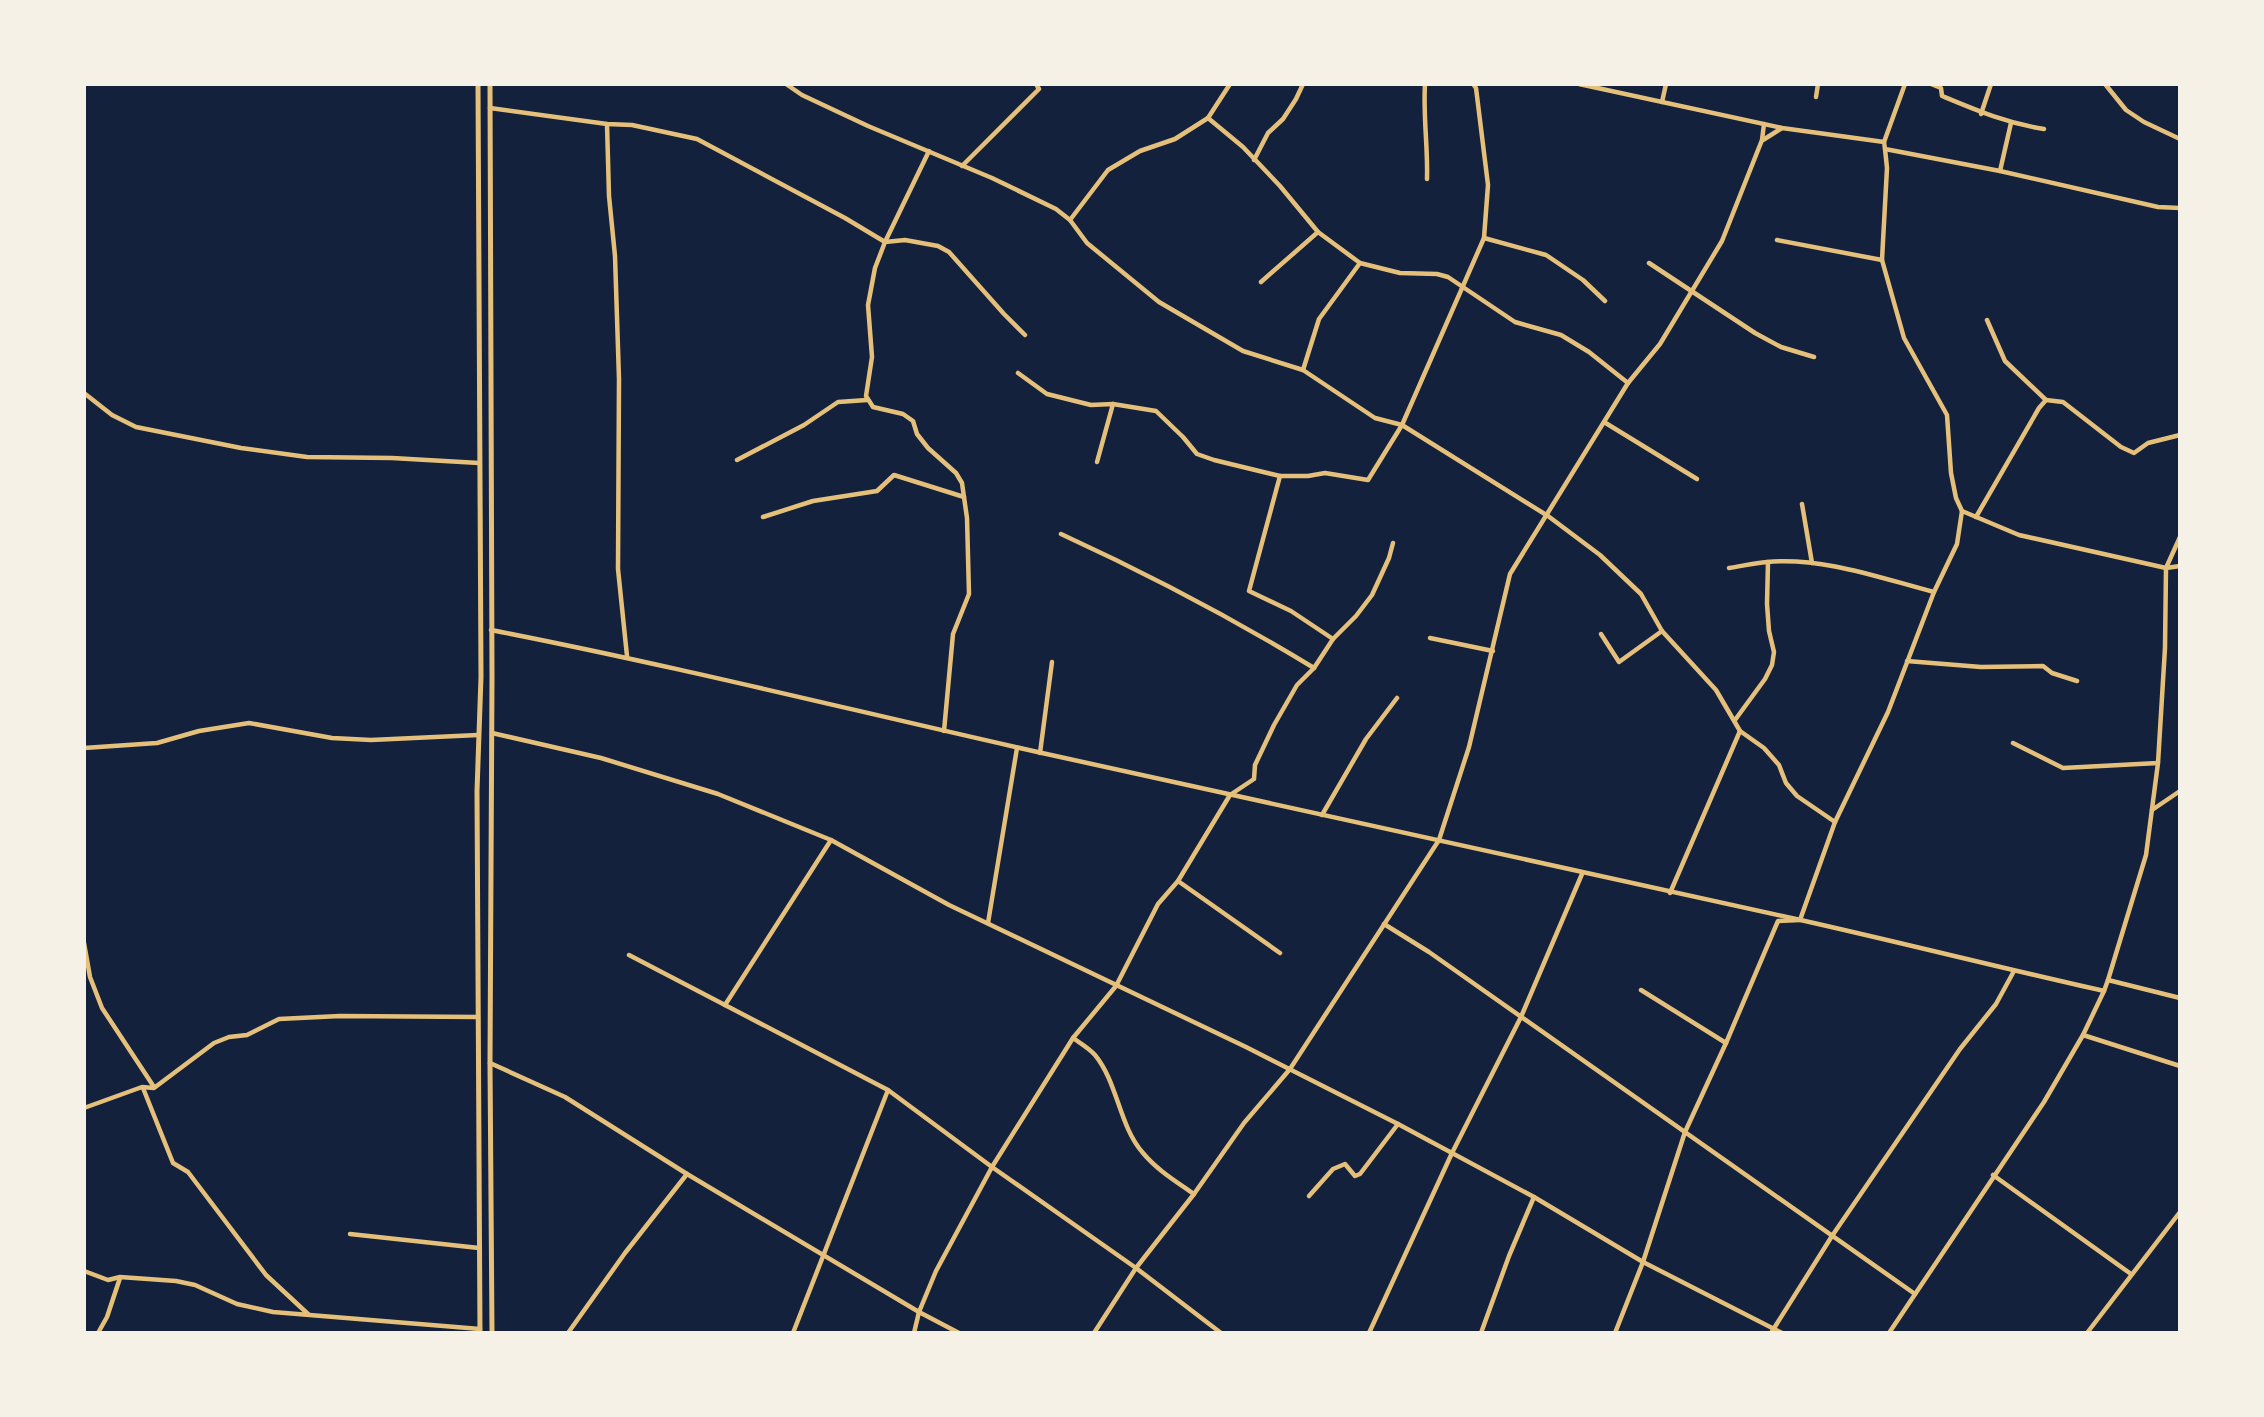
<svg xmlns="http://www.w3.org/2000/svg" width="2264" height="1417" font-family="'Work Sans',sans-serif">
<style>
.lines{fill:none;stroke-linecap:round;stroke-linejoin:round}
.minor{stroke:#e5c07b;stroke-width:4.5}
.tertiary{stroke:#e5c07b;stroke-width:5}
</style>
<rect width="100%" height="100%" fill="#14213d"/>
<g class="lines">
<g class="minor">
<path d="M786,84L802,95L868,126L992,178L1056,209L1070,220L1087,243L1159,302L1243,351L1303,370L1375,418L1402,425L1548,516L1600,555L1641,594L1662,631L1716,690L1740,731L1764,748L1779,765L1786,783L1797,796L1835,822"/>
<path d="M1425,84C1423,116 1428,147 1427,179"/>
<path d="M1579,84L1782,128L1884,142L1885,149L2000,171L2158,207L2180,208"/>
<path d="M1931,84L1941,88L1942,96C1978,111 2006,123 2044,129"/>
<path d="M2105,84L2126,110L2144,122L2180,139"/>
<path d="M1816,97L1818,84"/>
<path d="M1662,102L1666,84"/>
<path d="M490,108L607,124L632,125L697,139L845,218L885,242L905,240L938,246L949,252L1004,314L1025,335"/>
<path d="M1981,114L1991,84"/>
<path d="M1208,118L1243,147L1280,186L1318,232L1360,263L1400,273L1437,274L1448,277L1515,322L1561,335L1589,352L1628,383"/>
<path d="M607,124L609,196L615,256L619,379L618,569L627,656"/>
<path d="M1763,140L1782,128"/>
<path d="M1884,142L1905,84"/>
<path d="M929,151L885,242L875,268L868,305L872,357L866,396L873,407L903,414L913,421L917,434L928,448L956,473L962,483L967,518L969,594L953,634L944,731"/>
<path d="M1254,160L1268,133L1283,119L1296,99L1303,84"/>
<path d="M962,166L1039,89L1036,84"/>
<path d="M2000,171L2011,123"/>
<path d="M1070,220L1108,170L1140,151L1175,139L1208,118L1230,84"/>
<path d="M1484,238L1546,255L1583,280L1605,301"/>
<path d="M1777,240L1882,260"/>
<path d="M1649,263L1755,333L1781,347L1814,357"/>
<path d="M1261,282L1318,232"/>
<path d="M1987,320L2005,361L2046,400"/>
<path d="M1303,370L1319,319L1360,263"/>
<path d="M1018,373L1047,394L1091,405L1113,404L1156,411L1183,437L1197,454L1214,460L1280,476H1308L1325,473L1368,480L1402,425L1484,238L1488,185L1476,88L1473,84"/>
<path d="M84,393L112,415L136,427L241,448L307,457L392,458L479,463"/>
<path d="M1604,422L1697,479"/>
<path d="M737,460L804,425L838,402L867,400"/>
<path d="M1097,462L1113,404"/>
<path d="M1280,476L1249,591L1291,611L1333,639"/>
<path d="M1802,504L1812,563"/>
<path d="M1962,511L2019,535L2166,568L2180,566"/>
<path d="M763,517L813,501L877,491L894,475L964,497"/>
<path d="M1976,517L2039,408L2046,400L2063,402L2121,447L2134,453L2148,443L2180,435"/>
<path d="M1061,534C1148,574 1232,618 1314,668"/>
<path d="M1729,568C1742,566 1755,563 1767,562C1824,557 1880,578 1934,592"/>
<path d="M491,630C676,666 859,712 1042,753C1294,809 1545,865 1796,919C1899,942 2001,968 2104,991L2108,980L2180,998"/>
<path d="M1601,634L1619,662L1662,631"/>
<path d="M1430,638L1493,651"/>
<path d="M1907,661L1981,667L2043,666L2052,673L2077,681"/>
<path d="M1735,720L1765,679L1772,665L1774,652L1769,631L1767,604L1768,562"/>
<path d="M492,733L601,758L718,794L831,840L949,905L1246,1047L1398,1124L1534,1197L1643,1262L1782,1333"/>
<path d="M2013,743L2063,768L2158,763"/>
<path d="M84,748L157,743L199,731L249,723L332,738L371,740L478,735"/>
<path d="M1040,753L1052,662"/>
<path d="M2152,810L2180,791"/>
<path d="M1322,815L1366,739L1397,698"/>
<path d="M1178,881L1280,953"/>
<path d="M1670,893L1740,731"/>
<path d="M988,923L1017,748"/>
<path d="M1384,924L1429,952L1915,1294"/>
<path d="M84,943L90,977L102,1008L154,1087"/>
<path d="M629,955L888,1090L992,1167L1136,1268L1221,1333"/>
<path d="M2108,980L2146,855L2158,763L2165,648L2166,568L2180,537"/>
<path d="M1641,990L1726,1043"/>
<path d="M725,1005L831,840"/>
<path d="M2083,1035L2180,1066"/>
<path d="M1073,1038C1080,1043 1089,1048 1095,1055C1118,1083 1119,1126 1143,1153C1157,1170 1177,1182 1194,1194"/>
<path d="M490,1063L565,1097L687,1174L919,1312L959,1333"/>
<path d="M143,1088L173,1163L188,1172L266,1275L308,1314"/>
<path d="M84,1108L142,1087L154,1088L214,1043L229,1037L247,1035L279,1019L340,1016L478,1017"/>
<path d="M1993,1175L2131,1274"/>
<path d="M1309,1196L1333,1169L1345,1164L1355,1176L1360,1174L1398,1124"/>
<path d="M350,1234L479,1248"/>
<path d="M84,1271L108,1280L120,1277L176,1281L195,1285L237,1304L273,1312L480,1329"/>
<path d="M98,1333L107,1317L120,1278"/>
<path d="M568,1333L625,1253L687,1174"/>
<path d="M793,1333L888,1090"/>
<path d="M914,1333L919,1312L936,1271L992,1167L1073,1038L1116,986L1158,904L1178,881L1230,795L1254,779L1255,765L1274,725L1297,685L1314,668L1333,639L1356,616L1372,595L1389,558L1393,543"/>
<path d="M1094,1333L1136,1268L1194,1194L1244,1123L1290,1069L1439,840L1469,747L1510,574L1628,383L1660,344L1722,241L1762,140L1764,124"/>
<path d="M1369,1333L1452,1153L1521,1017L1582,874"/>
<path d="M1481,1333L1509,1256L1534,1197"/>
<path d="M1615,1333L1643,1262L1685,1132L1726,1043L1778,921L1800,920L1835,822L1888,712L1934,592L1957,544L1962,511L1956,498L1951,473L1947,415L1904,338L1882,260L1887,168L1885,149"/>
<path d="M1771,1333L1832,1236L1960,1049L1996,1004L2014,971"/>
<path d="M1889,1333L2044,1102L2083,1035L2104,991"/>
<path d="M2087,1333L2180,1212"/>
</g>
<g class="tertiary">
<path d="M478,84L481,677L477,791L480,1333"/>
<path d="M490,84L492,677L490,1063L492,1333"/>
</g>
</g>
<rect width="2264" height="1417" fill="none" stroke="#f6f1e7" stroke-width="172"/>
</svg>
